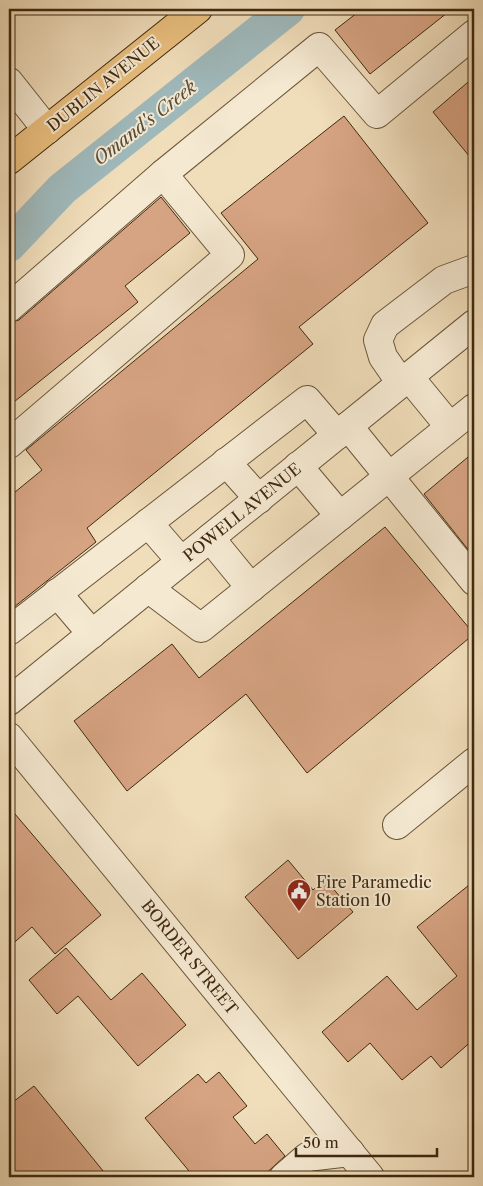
<svg xmlns="http://www.w3.org/2000/svg" width="483" height="1186" font-family="'Libre Caslon Text',serif">
<style>
.lines{fill:none;stroke-linecap:round;stroke-linejoin:round}
.river{stroke:#9fb9bb;stroke-width:34}
.building{fill:#d7a483;stroke:#3f290f}
.minor-casing{stroke:#6b563a;stroke-width:30}
.major-casing{stroke:#3f290f;stroke-width:30}
.minor{stroke:#f5e9d2;stroke-width:28}
.major{stroke:#e8be7d;stroke-width:28}
.labels{text-anchor:middle;dominant-baseline:central;stroke-width:4;stroke-linejoin:round;paint-order:stroke}
.street-label{font-size:16px;fill:#3f290f;stroke:#f5e9d2}
.poi-label{font-size:16px;fill:#3f290f;stroke:#f5e9d2;text-anchor:start}
.water-label{font-size:18px;font-style:italic;fill:#574d3a;stroke:#f5e9d2}
</style>
<rect width="100%" height="100%" fill="#f0ddba"/>
<filter id="stains"><feTurbulence type="fractalNoise" baseFrequency=".004" numOctaves="4"/><feColorMatrix values="0 0 0 0 .2 0 0 0 0 .09 0 0 0 0 .02 0 0 0 .5 -.17"/></filter>
<radialGradient id="worn" r=".72"><stop offset=".6" stop-color="#630" stop-opacity="0"/><stop offset="1" stop-color="#630" stop-opacity=".3"/></radialGradient>
<g class="lines">
<path class="river" d="M9,245L62,189L288,9"/>
</g>
<g class="building">
<path d="M362,9H452L370,74L335,30Z"/>
<path d="M474,77V162L433,112Z"/>
<path d="M344,116L428,223L299,327L313,344L87,528L96,542L9,611V497L42,470L26,450L258,259L221,213Z"/>
<path d="M161,197L190,233L125,286L138,302L9,406V323L19,320Z"/>
<path d="M474,452V557L424,494Z"/>
<path d="M385,527L474,634L307,773L246,694L127,791L74,721L172,644L199,678Z"/>
<path d="M9,807L101,915L55,954L32,927L9,947Z"/>
<path d="M288,860L313,890L325,879L353,912L298,959L245,897Z"/>
<path d="M474,881V1039L441,1068L431,1056L402,1080L370,1043L348,1062L322,1032L387,976L417,1010L457,976L417,927Z"/>
<path d="M66,948L111,1000L142,973L186,1025L138,1066L78,996L57,1014L29,980Z"/>
<path d="M219,1072L247,1106L233,1117L255,1144L267,1134L285,1156L262,1177H194L145,1118L198,1074L206,1083Z"/>
<path d="M34,1086L108,1177H9V1105Z"/>
</g>
<g class="lines">
<defs>
<g id="minor">
<path d="M9,82L47,130"/>
<path d="M9,308L163,174"/>
<path d="M409,377L450,427"/>
<path d="M401,383L383,357L378,340L385,325L444,280L474,269"/>
<path d="M348,426L474,581"/>
<path d="M9,444L230,255L163,174L319,47L377,114L474,34"/>
<path d="M226,462L259,499"/>
<path d="M298,466L340,516"/>
<path d="M148,523L181,561"/>
<path d="M210,538L251,588"/>
<path d="M148,588L201,628L474,408"/>
<path d="M57,593L92,634"/>
<path d="M9,631L307,400L337,435"/>
<path d="M9,701L474,324"/>
<path d="M9,737L370,1177"/>
<path d="M397,825L474,762"/>
<path d="M284,1177L307,1157L350,1152"/>
</g>
<path id="major" d="M9,160L198,9"/>
</defs>
<use href="#minor" class="minor-casing"/>
<use href="#major" class="major-casing"/>
<use href="#minor" class="minor"/>
<use href="#major" class="major"/>
</g>
<defs>
<symbol id="civic-pin" viewBox="-11 -11 22 30"><path d="M0 17L-7.5 6A9.5 9.5 0 1 1 7.5 6Z" fill="#8f2418" stroke="#f5e9d2"/><path d="M-.6-6.5H3V-4.5H.6V-3L4-1V1h2V6H-6V1h2V-1L-.6-3ZM-1.2 2.5V6h2.4V2.5Z" fill="#fff"/></symbol>
</defs>
<g fill-rule="evenodd">
<use href="#civic-pin" x="285" y="877" width="28" height="38"/>
</g>
<g class="labels">
<g class="street-label">
<text transform="translate(103 84) rotate(-39)">DUBLIN AVENUE</text>
<text transform="translate(242 512) rotate(-39)">POWELL AVENUE</text>
<text transform="translate(190 957) rotate(51)">BORDER STREET</text>
</g>
<g class="poi-label">
<text x="316" y="882">Fire Paramedic<tspan x="316" dy="18">Station 10</tspan></text>
</g>
<g class="water-label">
<text transform="translate(145 123) rotate(-38)">Omand's Creek</text>
</g>
</g>
<rect width="483" height="1186" fill="none" stroke="#f0ddba" stroke-width="30"/>
<rect x="10" y="10" width="463" height="1166" fill="none" stroke="#3f290f" stroke-width="2.5"/>
<rect x="15" y="15" width="453" height="1156" fill="none" stroke="#3f290f"/>
<path d="M296 1148v8h141v-8" fill="none" stroke="#3f290f" stroke-width="2.5"/>
<text x="303" y="1148" font-size="15" fill="#3f290f" stroke="#f5e9d2" stroke-width="4" paint-order="stroke">50 m</text>
<rect width="100%" height="100%" filter="url(#stains)"/>
<rect width="100%" height="100%" fill="url(#worn)"/>
</svg>
